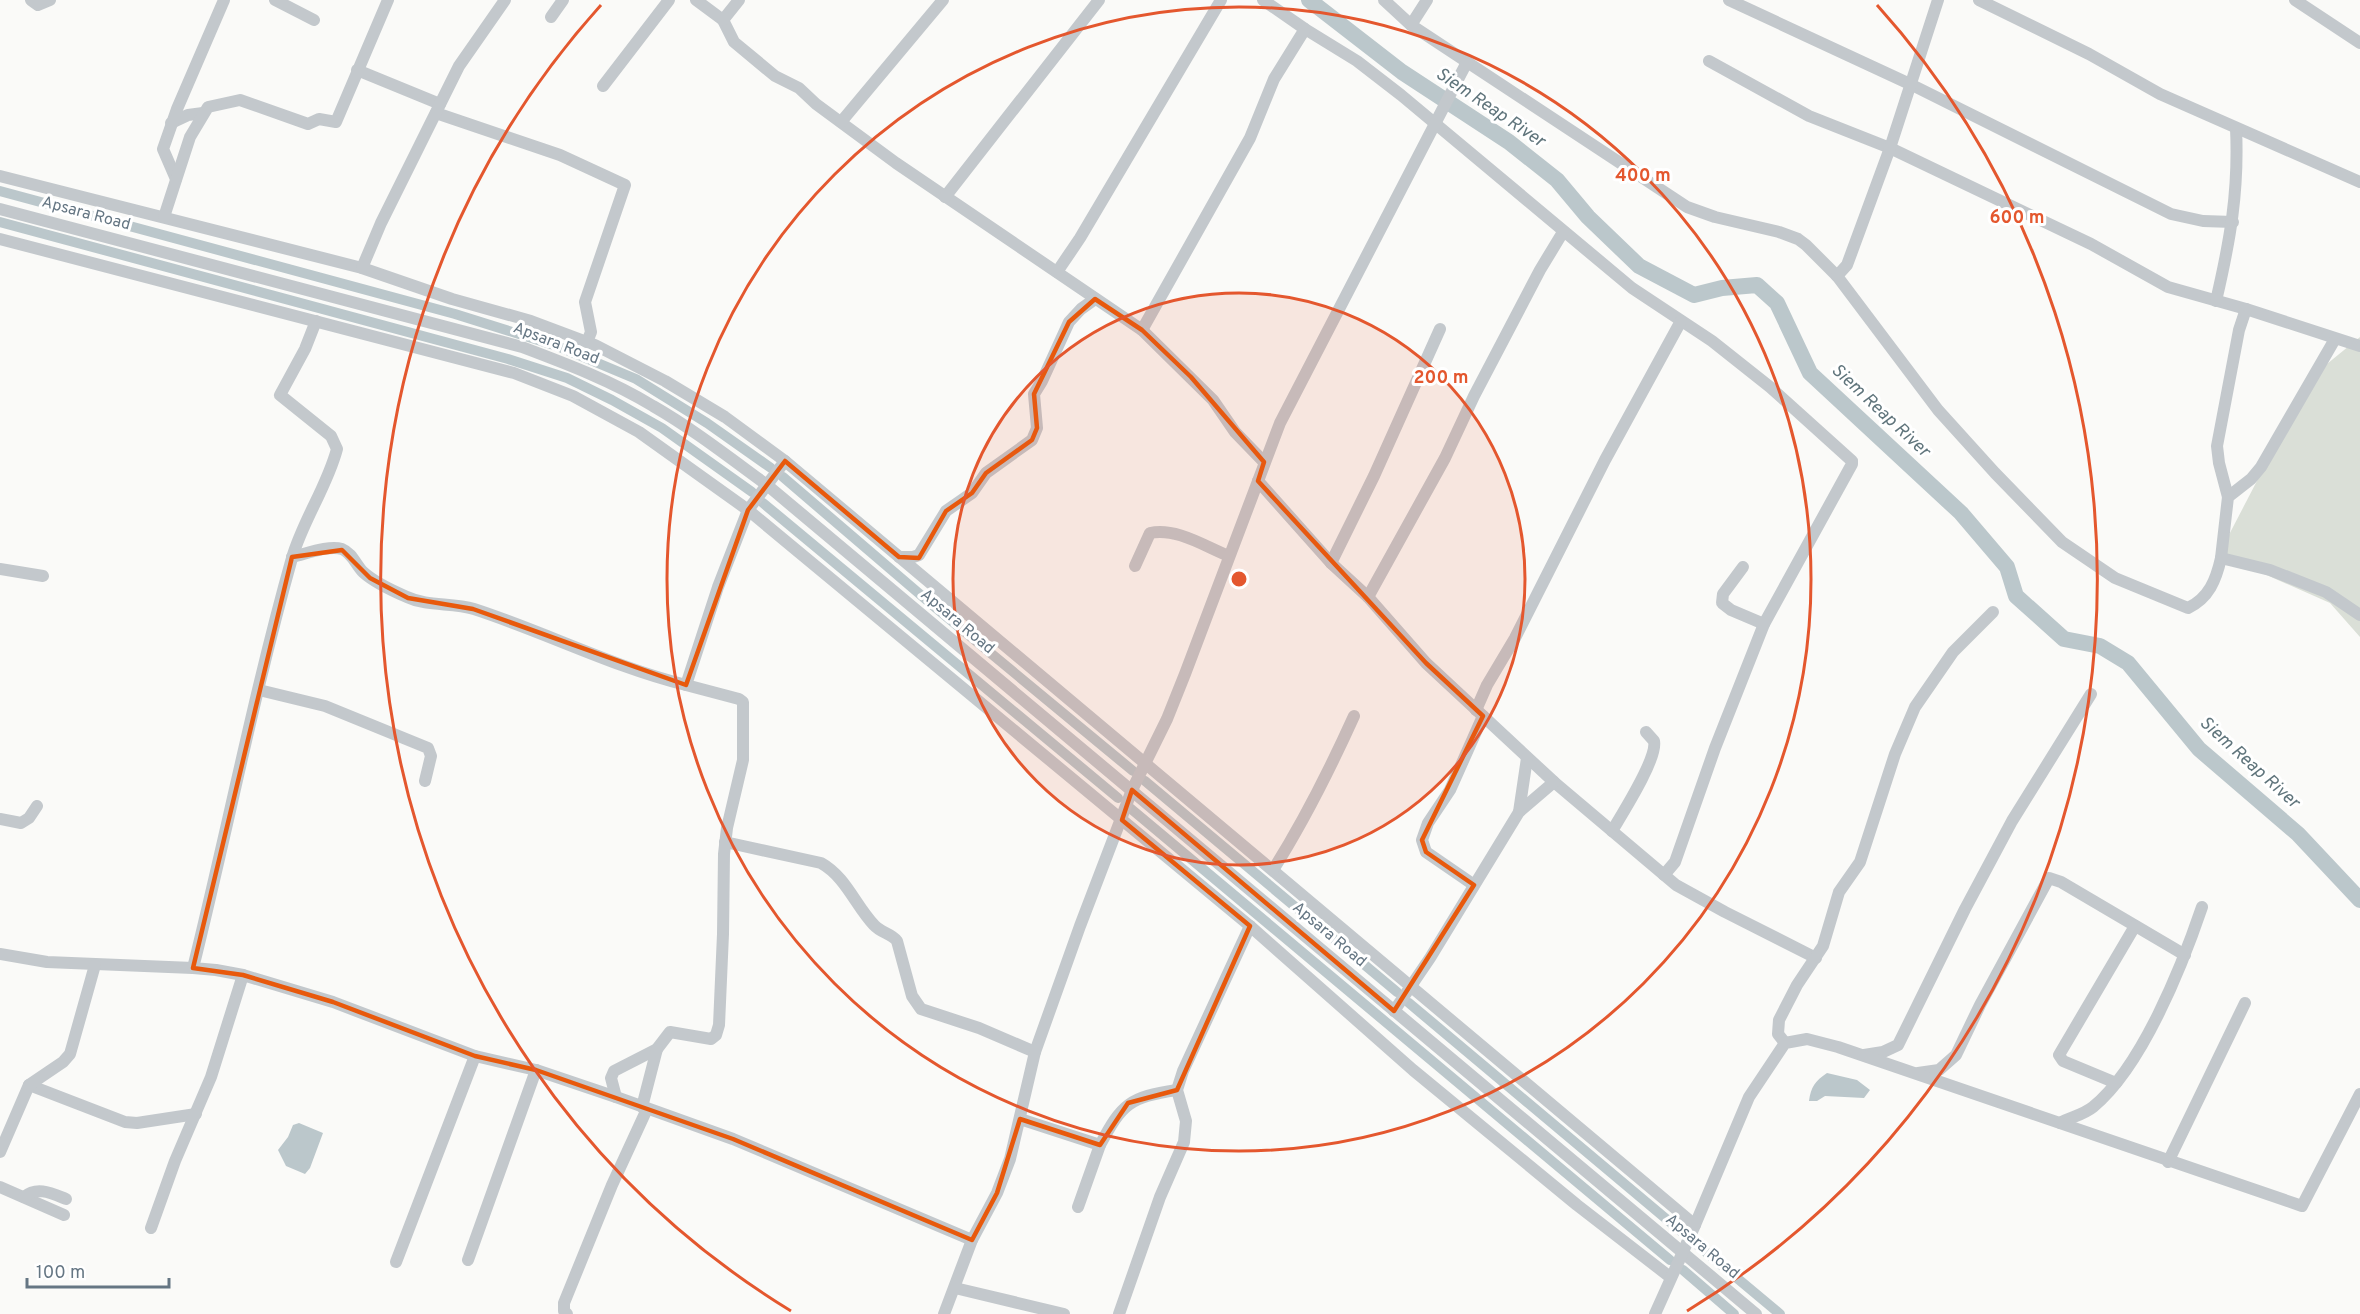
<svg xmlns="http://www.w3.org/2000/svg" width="2360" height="1314" font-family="Overpass,sans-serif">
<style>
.green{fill:#dadfd7}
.water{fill:#bbc7cb}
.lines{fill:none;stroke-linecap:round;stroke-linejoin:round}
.canal{stroke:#bbc7cb;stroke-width:10}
.river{stroke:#bbc7cb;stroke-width:16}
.minor{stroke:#c3c8cc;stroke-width:12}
.marked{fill:none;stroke:#e8590c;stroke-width:4.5;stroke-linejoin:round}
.ring{fill:none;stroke:#e4572e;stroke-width:3}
.labels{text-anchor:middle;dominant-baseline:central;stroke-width:6;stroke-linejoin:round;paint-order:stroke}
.street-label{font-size:16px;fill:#657683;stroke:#fff}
.water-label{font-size:18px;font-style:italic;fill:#60757c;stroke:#fff}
.centre{fill:#e4572e;stroke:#fff;stroke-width:3}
.ring-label{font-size:18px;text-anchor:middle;font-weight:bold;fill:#e4572e;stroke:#fff;stroke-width:6;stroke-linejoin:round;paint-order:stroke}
</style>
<rect width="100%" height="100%" fill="#fafaf8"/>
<path class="green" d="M2360,337V637L2330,603L2219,554L2311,377Z"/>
<g class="water">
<path d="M1827,1073L1857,1080L1870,1090L1864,1098L1825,1096L1817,1101H1809C1811,1087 1815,1081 1827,1073Z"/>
<path d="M299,1123L323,1133L310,1168L305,1174L286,1166L278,1150L288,1137L293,1125Z"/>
</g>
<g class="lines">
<g class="canal">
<path d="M0,191L455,314L557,346L636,379L707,423L771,468"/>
<path d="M0,222L508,359L567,378L612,400L662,428L752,492"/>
<path d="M783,477L936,608L1133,771"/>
<path d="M763,503L1118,798"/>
<path d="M1145,781L1397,992"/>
<path d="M1130,808L1670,1260"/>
<path d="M1409,1003L1683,1233"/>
<path d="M1695,1243L1780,1314"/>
<path d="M1683,1270L1734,1314"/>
</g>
<path class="river" d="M1309,0L1402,72L1509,142L1557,180L1588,217L1639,266L1694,295L1722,288L1757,285L1777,303L1810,373L1961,513L2007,567L2016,596L2064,639L2100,646L2128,663L2199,749L2298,834L2360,900"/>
<g class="minor">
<path d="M31,0L38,5L50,0"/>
<path d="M275,0L314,20"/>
<path d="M696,0L723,20L734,42L775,76L799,88L816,104L896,163L1142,330L1213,400L1235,432L1264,462"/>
<path d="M1263,0L1305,29L1357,61L1401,95L1632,288L1712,341L1770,387L1852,461V464L1764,624L1715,748L1675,862L1664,875"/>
<path d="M1384,0L1411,25L1687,207L1715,217L1779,232L1798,239L1806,245L1837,276L1938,410L1995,473L2062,542L2115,578L2188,608C2209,598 2216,580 2221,558L2270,570L2326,592L2360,615"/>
<path d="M1729,0L1912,85L2171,214L2203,221L2233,222"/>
<path d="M1979,0L2089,54L2160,94L2360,182"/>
<path d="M2295,0L2360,43"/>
<path d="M551,17L563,0"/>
<path d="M723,20L739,0"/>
<path d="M1411,25L1427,0"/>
<path d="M1709,61L1809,116L1890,148L2091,244L2168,287L2246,309L2360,346"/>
<path d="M357,70L440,104"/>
<path d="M603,86L669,0"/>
<path d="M436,113L560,155L625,185L585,302L591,332L587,342"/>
<path d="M841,122L943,0"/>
<path d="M171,123L188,115L203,113"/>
<path d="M0,176L362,268L452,299L531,321L595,345L665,381L725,417L785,461L1695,1225"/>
<path d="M176,179L163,149L177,109L224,0"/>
<path d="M945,197L1099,0"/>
<path d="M0,209L522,347C567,364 612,381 653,406C693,429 730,458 767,485L1756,1314"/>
<path d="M164,217L190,137L208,107L240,100L308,124L319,119L336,122L388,0"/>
<path d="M0,239L514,373L573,396L639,432L748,510L1250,926L1413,1070L1577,1205L1670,1277"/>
<path d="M362,268L381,223L459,66L505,0"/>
<path d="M1057,272L1080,238L1221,0"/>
<path d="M1837,276L1847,265L1890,148L1938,0"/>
<path d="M2216,301C2230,241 2239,191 2236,128"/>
<path d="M316,321L305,349L280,395L331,436L337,449C327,487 303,520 292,558C254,693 227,832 193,968L216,970L243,975L333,1002L475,1056L536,1070L616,1097L733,1139L972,1240"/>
<path d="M1142,330L1250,138L1274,79L1305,29"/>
<path d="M1258,481L1331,563L1368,597L1426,663L1554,782L1676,885L1725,912L1816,958"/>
<path d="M2228,497L2219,463L2217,446L2239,330L2246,309"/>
<path d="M292,557C306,554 328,545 342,549C352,553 356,565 363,572C375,583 393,591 407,597C428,607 452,602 474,609C545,632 613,667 686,685"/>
<path d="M899,557H913L919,555L946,511L972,493L986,473L1032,440L1037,428L1034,394L1042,381L1069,322L1081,309L1095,299"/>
<path d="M2221,558L2228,497L2251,479L2261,467L2335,339"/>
<path d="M1331,563L1374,476L1440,329"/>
<path d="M1135,566L1150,533C1176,527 1206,547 1229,556"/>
<path d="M1743,567L1723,594L1722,603L1731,610L1764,624"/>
<path d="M0,569L43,576"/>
<path d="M1368,597L1445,458L1474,396L1540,270L1563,232"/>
<path d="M259,690L325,706L428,748L431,756L425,781"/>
<path d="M1476,710L1487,685L1515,638L1605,460L1681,321"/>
<path d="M1519,812L1527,758"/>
<path d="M0,819L21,823L29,818L37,806"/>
<path d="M1612,831C1622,814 1658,758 1654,741L1646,732"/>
<path d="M725,842L821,863C846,877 855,905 874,925C881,933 891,933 897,941L912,996L921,1009L979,1028L1035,1052"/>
<path d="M1273,870C1304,821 1330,769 1354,716"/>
<path d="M1474,885L1426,852L1422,840L1428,823L1450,790L1483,716"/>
<path d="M0,954L47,962L193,968"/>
<path d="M1394,1011L1430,958L1519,812L1554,782"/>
<path d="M1785,1043L1778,1034L1779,1020L1797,985L1823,946L1839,892L1860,862L1895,754L1915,707L1953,652L1993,612"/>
<path d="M1864,1055L1883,1052L1898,1045L1965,909L2012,821L2091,694"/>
<path d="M1918,1073L1939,1070L1956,1055L1980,1005L2049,878L2061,882L2185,955"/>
<path d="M2116,1083L2063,1061L2059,1055L2135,926"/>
<path d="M29,1085L125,1122L137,1123L196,1114"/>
<path d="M616,1097L611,1078L614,1071L657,1049L670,1032L711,1039L716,1035L719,1025L723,934L724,854L727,828L743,760V702L739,699L686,685L718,587L748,510L785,461"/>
<path d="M642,1107L657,1049"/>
<path d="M1020,1119L1100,1145L1078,1207"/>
<path d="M2060,1123C2071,1117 2083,1115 2093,1107C2142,1067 2182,966 2202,907"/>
<path d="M1100,1145C1122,1104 1129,1097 1177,1090"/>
<path d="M0,1152L29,1085L63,1062L70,1054L95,965"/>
<path d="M2168,1162L2245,1003"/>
<path d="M0,1187L64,1215"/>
<path d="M24,1197C37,1186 51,1193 66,1199"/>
<path d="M151,1228L175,1161L211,1077L243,975"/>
<path d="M468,1260L536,1070"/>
<path d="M396,1262L475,1056"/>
<path d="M955,1288L1064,1314"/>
<path d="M567,1314L564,1311V1303L612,1185L647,1109"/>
<path d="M944,1314L972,1240L997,1193L1010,1159L1035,1052L1080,926L1132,790L1167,719L1185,674L1280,423L1467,62"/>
<path d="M1119,1314L1160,1197L1184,1142L1186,1121L1177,1090L1183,1071L1250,926"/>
<path d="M1655,1314L1695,1225L1749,1097L1785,1043L1807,1039L1838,1047L2302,1206L2360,1094"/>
</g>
</g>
<path class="marked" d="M1095,299L1142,330L1191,377L1264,462L1258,481L1426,663L1483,716L1422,840L1426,852L1474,885L1394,1011L1132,790L1122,820L1250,926L1177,1090L1128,1103L1100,1145L1020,1119L997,1193L972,1240L733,1139L536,1070L475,1056L333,1002L243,975L193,968L292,557L342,550L370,578L408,598L473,609L686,685L748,510L785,461L899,557L919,558L946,511L972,493L986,473L1032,440L1037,428L1034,394L1069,322Z"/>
<circle cx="1239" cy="579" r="286" fill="#e4572e" fill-opacity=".12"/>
<g class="ring">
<circle cx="1239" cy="579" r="286"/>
<circle cx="1239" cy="579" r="572"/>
<path d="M791 1311A858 858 0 0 1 601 5M1877 5A858 858 0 0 1 1687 1311"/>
</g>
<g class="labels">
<g class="street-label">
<text transform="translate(86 214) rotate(15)">Apsara Road</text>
<text transform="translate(556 344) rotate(21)">Apsara Road</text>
<text transform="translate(957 622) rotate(40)">Apsara Road</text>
<text transform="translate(1329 935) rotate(40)">Apsara Road</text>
<text transform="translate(1702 1247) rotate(40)">Apsara Road</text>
</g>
<g class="water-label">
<text transform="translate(1490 108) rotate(34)">Siem Reap River</text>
<text transform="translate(1880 411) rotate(43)">Siem Reap River</text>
<text transform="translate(2249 763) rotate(42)">Siem Reap River</text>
</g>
</g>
<circle cx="1239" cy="579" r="9" class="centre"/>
<g class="ring-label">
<text x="1643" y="181">400 m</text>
<text x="2017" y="223">600 m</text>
<text x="1441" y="383">200 m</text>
</g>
<path d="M27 1278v9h142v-9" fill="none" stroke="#657683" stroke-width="3"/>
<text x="36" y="1278" font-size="18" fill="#657683" stroke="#ffffff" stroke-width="4.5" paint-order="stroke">100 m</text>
</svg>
